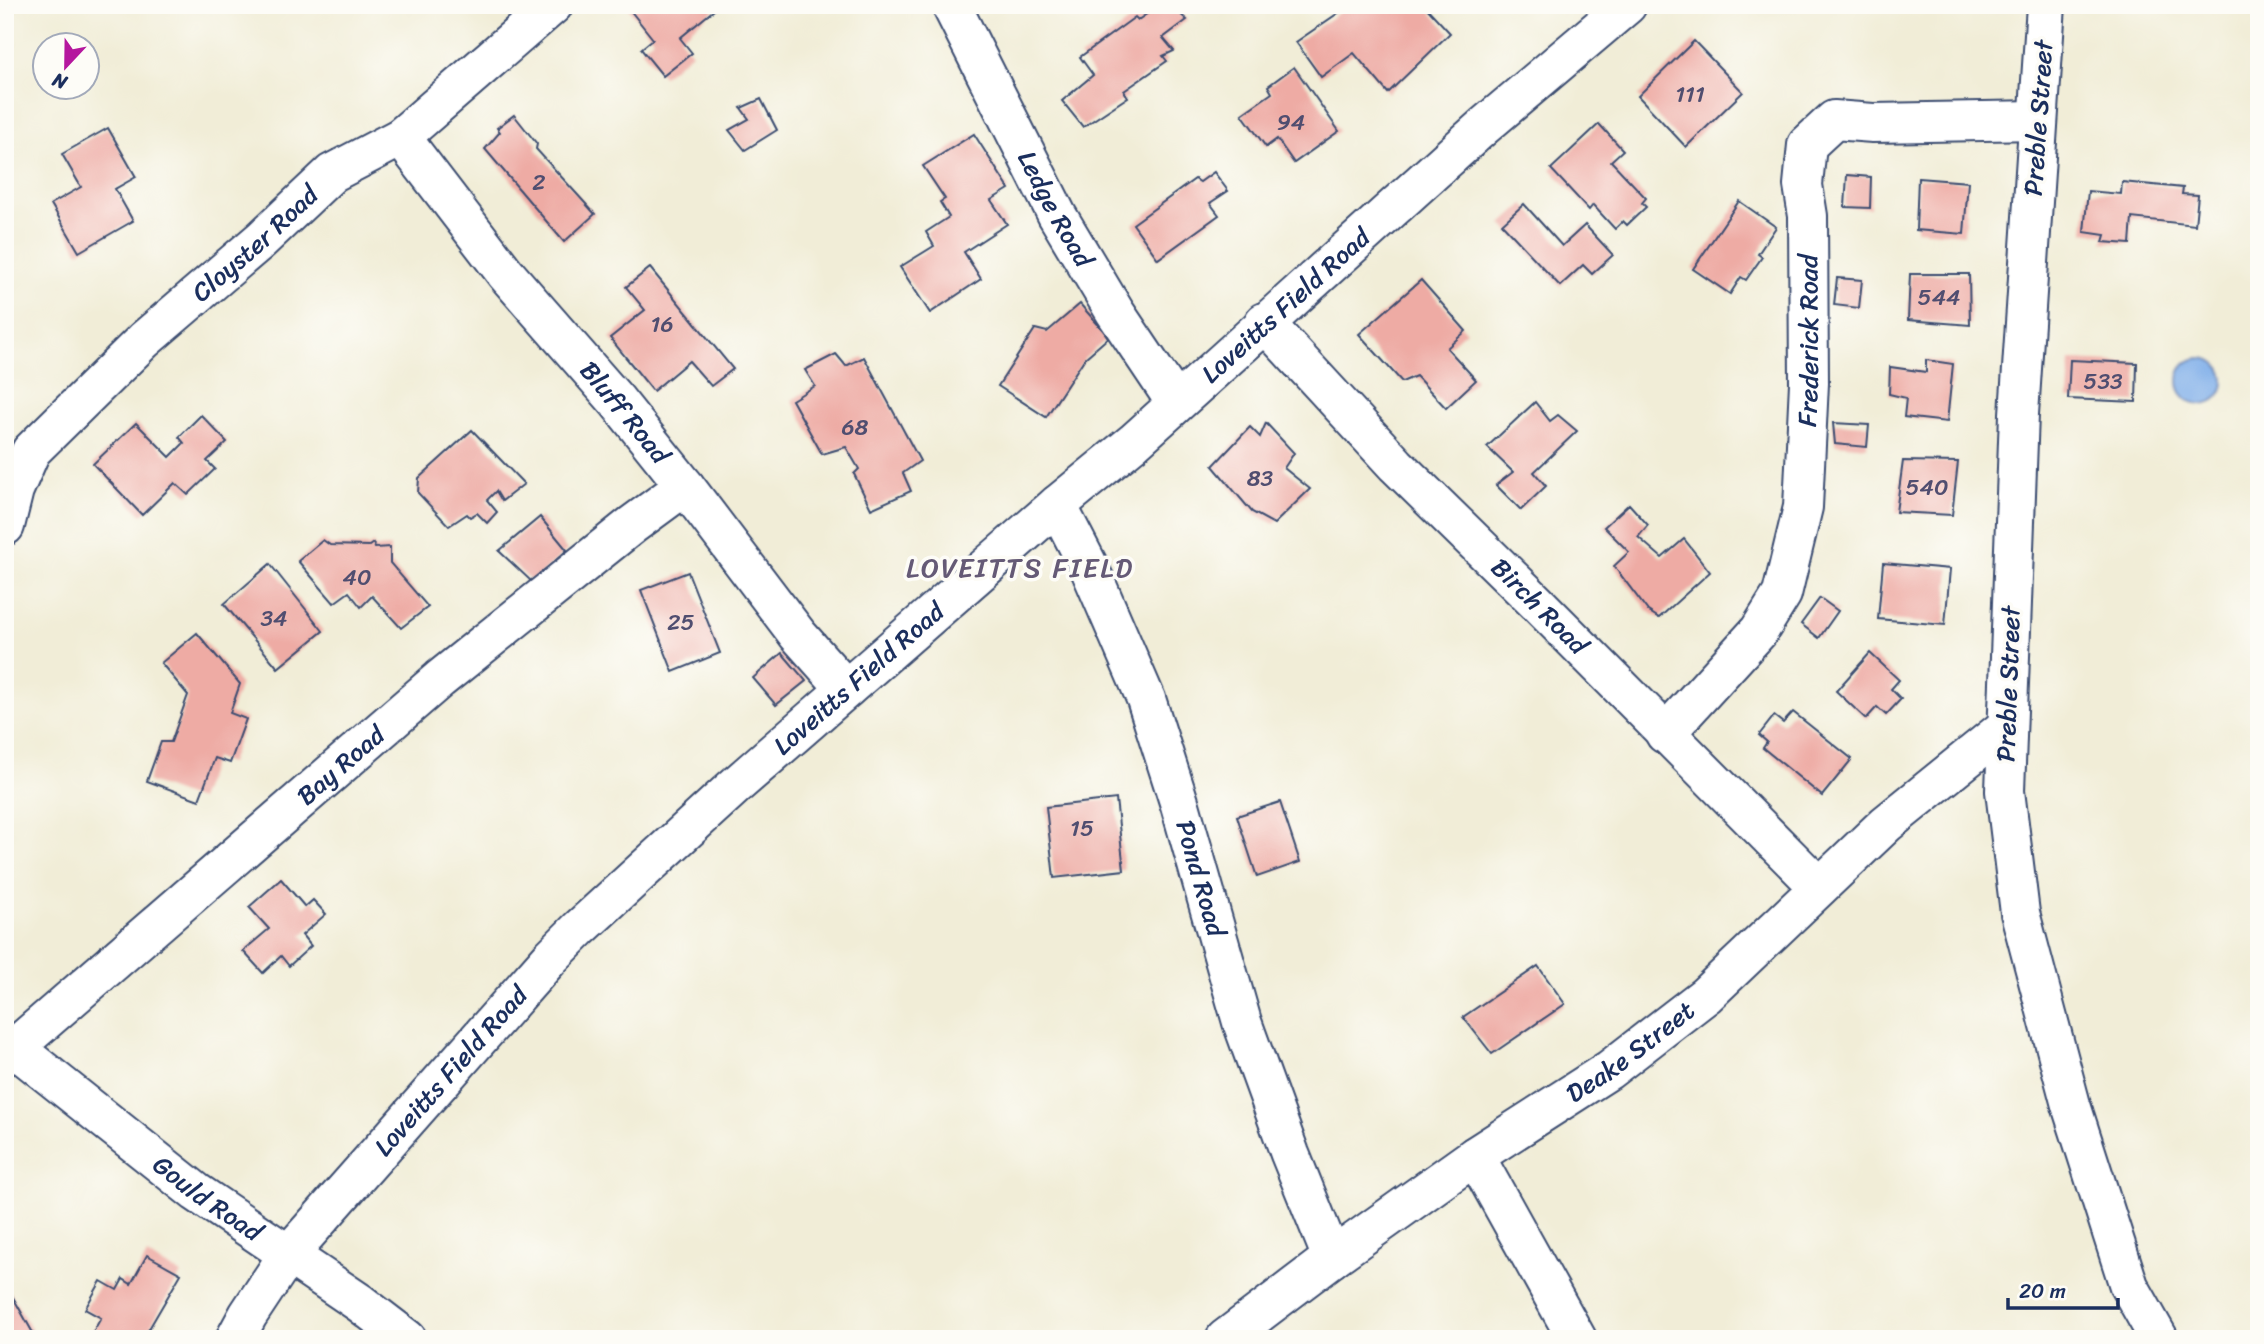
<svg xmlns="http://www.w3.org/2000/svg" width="2264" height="1344" font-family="Sriracha,sans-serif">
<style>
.water{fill:#7faee9;stroke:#4d6ea4;stroke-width:2}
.building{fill:#eeaba4}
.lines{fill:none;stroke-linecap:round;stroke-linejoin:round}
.minor-casing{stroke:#3b4c70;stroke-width:42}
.tertiary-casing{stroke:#3b4c70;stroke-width:42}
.minor{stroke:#fff;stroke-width:38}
.tertiary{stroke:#fff;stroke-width:38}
.labels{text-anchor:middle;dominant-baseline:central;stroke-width:7;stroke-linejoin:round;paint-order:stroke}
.number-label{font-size:23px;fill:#504e70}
.street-label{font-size:26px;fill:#1b2f5e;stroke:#fdfcf7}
.neighbourhood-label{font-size:28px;letter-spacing:2px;fill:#655a76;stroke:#fdfcf7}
</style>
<rect width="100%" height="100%" fill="#fdfcf7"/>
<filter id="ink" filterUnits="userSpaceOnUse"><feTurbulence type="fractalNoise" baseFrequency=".0143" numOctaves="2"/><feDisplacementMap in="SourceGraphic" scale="14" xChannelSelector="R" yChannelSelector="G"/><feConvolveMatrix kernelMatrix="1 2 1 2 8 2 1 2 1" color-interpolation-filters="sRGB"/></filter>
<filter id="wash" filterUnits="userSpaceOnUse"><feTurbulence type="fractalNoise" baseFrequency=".00686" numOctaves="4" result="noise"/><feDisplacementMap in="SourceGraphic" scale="28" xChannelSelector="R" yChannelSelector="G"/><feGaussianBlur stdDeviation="1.57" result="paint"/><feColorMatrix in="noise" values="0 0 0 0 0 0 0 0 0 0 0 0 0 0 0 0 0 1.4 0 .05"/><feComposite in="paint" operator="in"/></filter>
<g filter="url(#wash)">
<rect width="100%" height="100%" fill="#f1edd7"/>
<circle class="water" cx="2201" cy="381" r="23"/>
<g id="blocks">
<g class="building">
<path d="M626,5H720L680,38L692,53L663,76L641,49L653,39Z"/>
<path d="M1160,5H1170L1187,20L1163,38L1174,51L1163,56L1167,61L1124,91L1128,97L1083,127L1062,101L1093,75L1080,57L1135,17L1138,20Z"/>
<path d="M1350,5H1424L1450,33L1388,93L1354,53L1321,77L1296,42Z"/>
<path d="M1694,41L1743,92L1686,147L1638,96Z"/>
<path d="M1294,67L1339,131L1294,163L1277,139L1266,147L1242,114L1272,93L1268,86Z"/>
<path d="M761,99L777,130L745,150L729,130L749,119L741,108Z"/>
<path d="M514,115L537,144L536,149L595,214L564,242L485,149L500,132L497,128Z"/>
<path d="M1599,124L1623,150L1611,161L1646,198L1642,203L1646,207L1627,225L1623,221L1615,229L1593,205L1589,210L1551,169Z"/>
<path d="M108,128L136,177L115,189L133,221L79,252L51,204L81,187L62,154Z"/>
<path d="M974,134L1009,189L991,200L1007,224L964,252L981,279L930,313L900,267L934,246L926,232L949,217L940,202L945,199L923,166Z"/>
<path d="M1214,172L1228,191L1210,203L1219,215L1158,259L1133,224L1195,179L1200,182Z"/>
<path d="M1847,175L1871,177L1870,208L1845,207Z"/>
<path d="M1918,178L1968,182L1964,234L1916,230Z"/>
<path d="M2122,182L2183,188L2182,194L2198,195L2195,225L2132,218L2130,244L2103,242L2105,235L2084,232L2088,191L2121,194Z"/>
<path d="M1739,201L1776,227L1758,254L1762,257L1746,280L1741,277L1730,294L1693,269Z"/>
<path d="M1524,204L1562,246L1585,225L1613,255L1592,274L1583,265L1560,286L1502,224Z"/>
<path d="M650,268L733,369L711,386L689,361L653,391L610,338L645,310L626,287Z"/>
<path d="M1910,274H1969L1970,325L1908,320Z"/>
<path d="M1837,278L1862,280L1859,308L1834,305Z"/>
<path d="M1421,280L1466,331L1447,348L1476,380L1446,408L1416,376L1402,382L1359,334Z"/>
<path d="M1080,304L1109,337L1085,358L1046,417L998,386L1035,329L1047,332Z"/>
<path d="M836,354L846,366L864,357L920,461L903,473L911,491L871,509L854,474L859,469L846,447L822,454L792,400L815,386L805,370Z"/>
<path d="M1926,360L1953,364L1947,422L1904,417L1906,398L1889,394L1890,367L1926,372Z"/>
<path d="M2070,360L2137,363L2136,402L2068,399Z"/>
<path d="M1535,402L1550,421L1558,415L1577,431L1534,472L1546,486L1521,510L1496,485L1513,472L1487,447Z"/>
<path d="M201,415L227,442L207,461L215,469L188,495L175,483L142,515L93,464L136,423L170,457L184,443L179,437Z"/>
<path d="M1266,423L1294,453L1284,468L1310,489L1274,524L1252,512L1213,466L1250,427L1260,437Z"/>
<path d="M1833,423L1869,425L1867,447L1835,444Z"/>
<path d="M472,430L524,484L502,501L496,491L487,500L497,512L487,523L477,513L470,517L467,514L449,526L418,493L419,478Z"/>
<path d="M1903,461L1958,462L1952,515L1896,512Z"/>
<path d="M1629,504L1648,525L1638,537L1662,558L1684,539L1710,572L1659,618L1648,611L1614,566L1629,552L1604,527Z"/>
<path d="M540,517L567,550L532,582L499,551Z"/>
<path d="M323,540L330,545L369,546L373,543L375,548L390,547V563L428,607L401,628L372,596L361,607L349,592L334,603L298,561Z"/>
<path d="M1883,563L1950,569L1945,625L1878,619Z"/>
<path d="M270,564L323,631L278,668L224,604Z"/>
<path d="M688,572L720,653L673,672L641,590Z"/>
<path d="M1820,598L1838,611L1819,638L1801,624Z"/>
<path d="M197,633L240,684L230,713L246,719L230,763L215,758L199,800L147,781L161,742H171L188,695L161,663Z"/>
<path d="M782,653L806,681L776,705L753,678Z"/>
<path d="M1870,653L1899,680L1891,689L1901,699L1886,715L1877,707L1866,719L1836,691Z"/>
<path d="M1793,712L1852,759L1822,796L1763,748L1767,742L1759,735L1774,716L1783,723Z"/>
<path d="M1116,799L1124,870L1054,878L1046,807Z"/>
<path d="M1280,802L1300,862L1257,877L1237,816Z"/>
<path d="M281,879L305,907L313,900L326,914L302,935L311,946L289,966L281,956L263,973L243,951L269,929L249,907Z"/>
<path d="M1538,966L1565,1004L1492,1054L1463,1017Z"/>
<path d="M147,1255L181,1274L143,1339H89L101,1318L85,1309L101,1281L117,1290L123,1279L131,1284Z"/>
<path d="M5,1283L33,1333L23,1339H5Z"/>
</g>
</g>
</g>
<g filter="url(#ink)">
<use href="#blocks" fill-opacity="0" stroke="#3b4c70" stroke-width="2"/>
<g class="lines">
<defs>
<g id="minor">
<path id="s1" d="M951,5L1057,215L1115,312L1176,403"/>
<path id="s2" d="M401,137L506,274L617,401L685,486L798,635L846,689"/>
<path id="s3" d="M1264,322L1396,465L1537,603L1819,887"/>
<path id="s4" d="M1057,505L1089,567L1146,699L1180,805L1242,1022L1290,1154L1332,1258"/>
<path id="s5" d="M5,526L14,490L31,451L144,340L261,240L332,173L401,137L553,5"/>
<path id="s6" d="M1665,734L1759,631L1782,594L1803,507L1809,383L1808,216L1803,185L1807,145L1834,120L1873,123L2038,120"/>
<path id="s7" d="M16,1049L196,1192L360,1303L407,1339"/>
<path id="s8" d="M5,1056L440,679L632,525L685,486"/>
<path d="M1475,1156L1577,1339"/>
<path id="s9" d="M235,1339L248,1315L287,1256L551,957L580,928L734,787L1057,505L1134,442L1484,126L1627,5"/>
<path id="s10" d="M1225,1339L1332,1258L1475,1156L1609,1070L1706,995L1886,824L2006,727"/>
</g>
<path id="tertiary" d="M2046,5L2019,414L2005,791L2020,913L2071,1105L2129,1286L2159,1339"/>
</defs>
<use href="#minor" class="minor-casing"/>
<use href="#tertiary" class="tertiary-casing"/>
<use href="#minor" class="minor"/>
<use href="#tertiary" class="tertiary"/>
</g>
</g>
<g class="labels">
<g class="number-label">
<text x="1690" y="94">111</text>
<text x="1291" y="122">94</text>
<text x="539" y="182">2</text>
<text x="1939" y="297">544</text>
<text x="662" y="324">16</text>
<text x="2103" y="381">533</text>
<text x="855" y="427">68</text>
<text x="1260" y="478">83</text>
<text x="1927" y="487">540</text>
<text x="357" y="577">40</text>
<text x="274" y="618">34</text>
<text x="681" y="622">25</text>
<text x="1082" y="828">15</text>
</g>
<g class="street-label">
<text transform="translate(2038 118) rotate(-86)">Preble Street</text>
<text stroke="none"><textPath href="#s1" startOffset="229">Ledge Road</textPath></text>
<text stroke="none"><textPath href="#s5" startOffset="385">Cloyster Road</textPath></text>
<text stroke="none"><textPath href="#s9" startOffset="1479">Loveitts Field Road</textPath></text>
<text stroke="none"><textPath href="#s6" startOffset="439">Frederick Road</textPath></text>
<text stroke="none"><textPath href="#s2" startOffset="355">Bluff Road</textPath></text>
<text stroke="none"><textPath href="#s3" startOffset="396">Birch Road</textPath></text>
<text stroke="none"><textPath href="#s9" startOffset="912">Loveitts Field Road</textPath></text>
<text transform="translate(2008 684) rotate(-88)">Preble Street</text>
<text stroke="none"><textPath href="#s8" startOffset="444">Bay Road</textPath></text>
<text stroke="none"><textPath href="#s4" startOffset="401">Pond Road</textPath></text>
<text stroke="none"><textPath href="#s10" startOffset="497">Deake Street</textPath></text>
<text stroke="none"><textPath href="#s9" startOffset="345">Loveitts Field Road</textPath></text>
<text stroke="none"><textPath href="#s7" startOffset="243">Gould Road</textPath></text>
</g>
<g class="neighbourhood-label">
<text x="1020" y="567">LOVEITTS FIELD</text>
</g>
</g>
<rect width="2264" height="1344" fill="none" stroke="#fdfcf7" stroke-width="28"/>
<g transform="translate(66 66) rotate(202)"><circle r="33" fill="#fdfcf7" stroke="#a3aaba" stroke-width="2"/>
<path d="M0-5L12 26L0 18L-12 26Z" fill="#b5179e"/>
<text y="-10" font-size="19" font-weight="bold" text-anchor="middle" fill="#1b2f5e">N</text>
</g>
<path d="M2008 1298v10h110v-10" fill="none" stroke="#1b2f5e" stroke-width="3.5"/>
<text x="2019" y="1298" font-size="21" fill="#1b2f5e" stroke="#fdfcf7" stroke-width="5" paint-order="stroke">20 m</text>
</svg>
